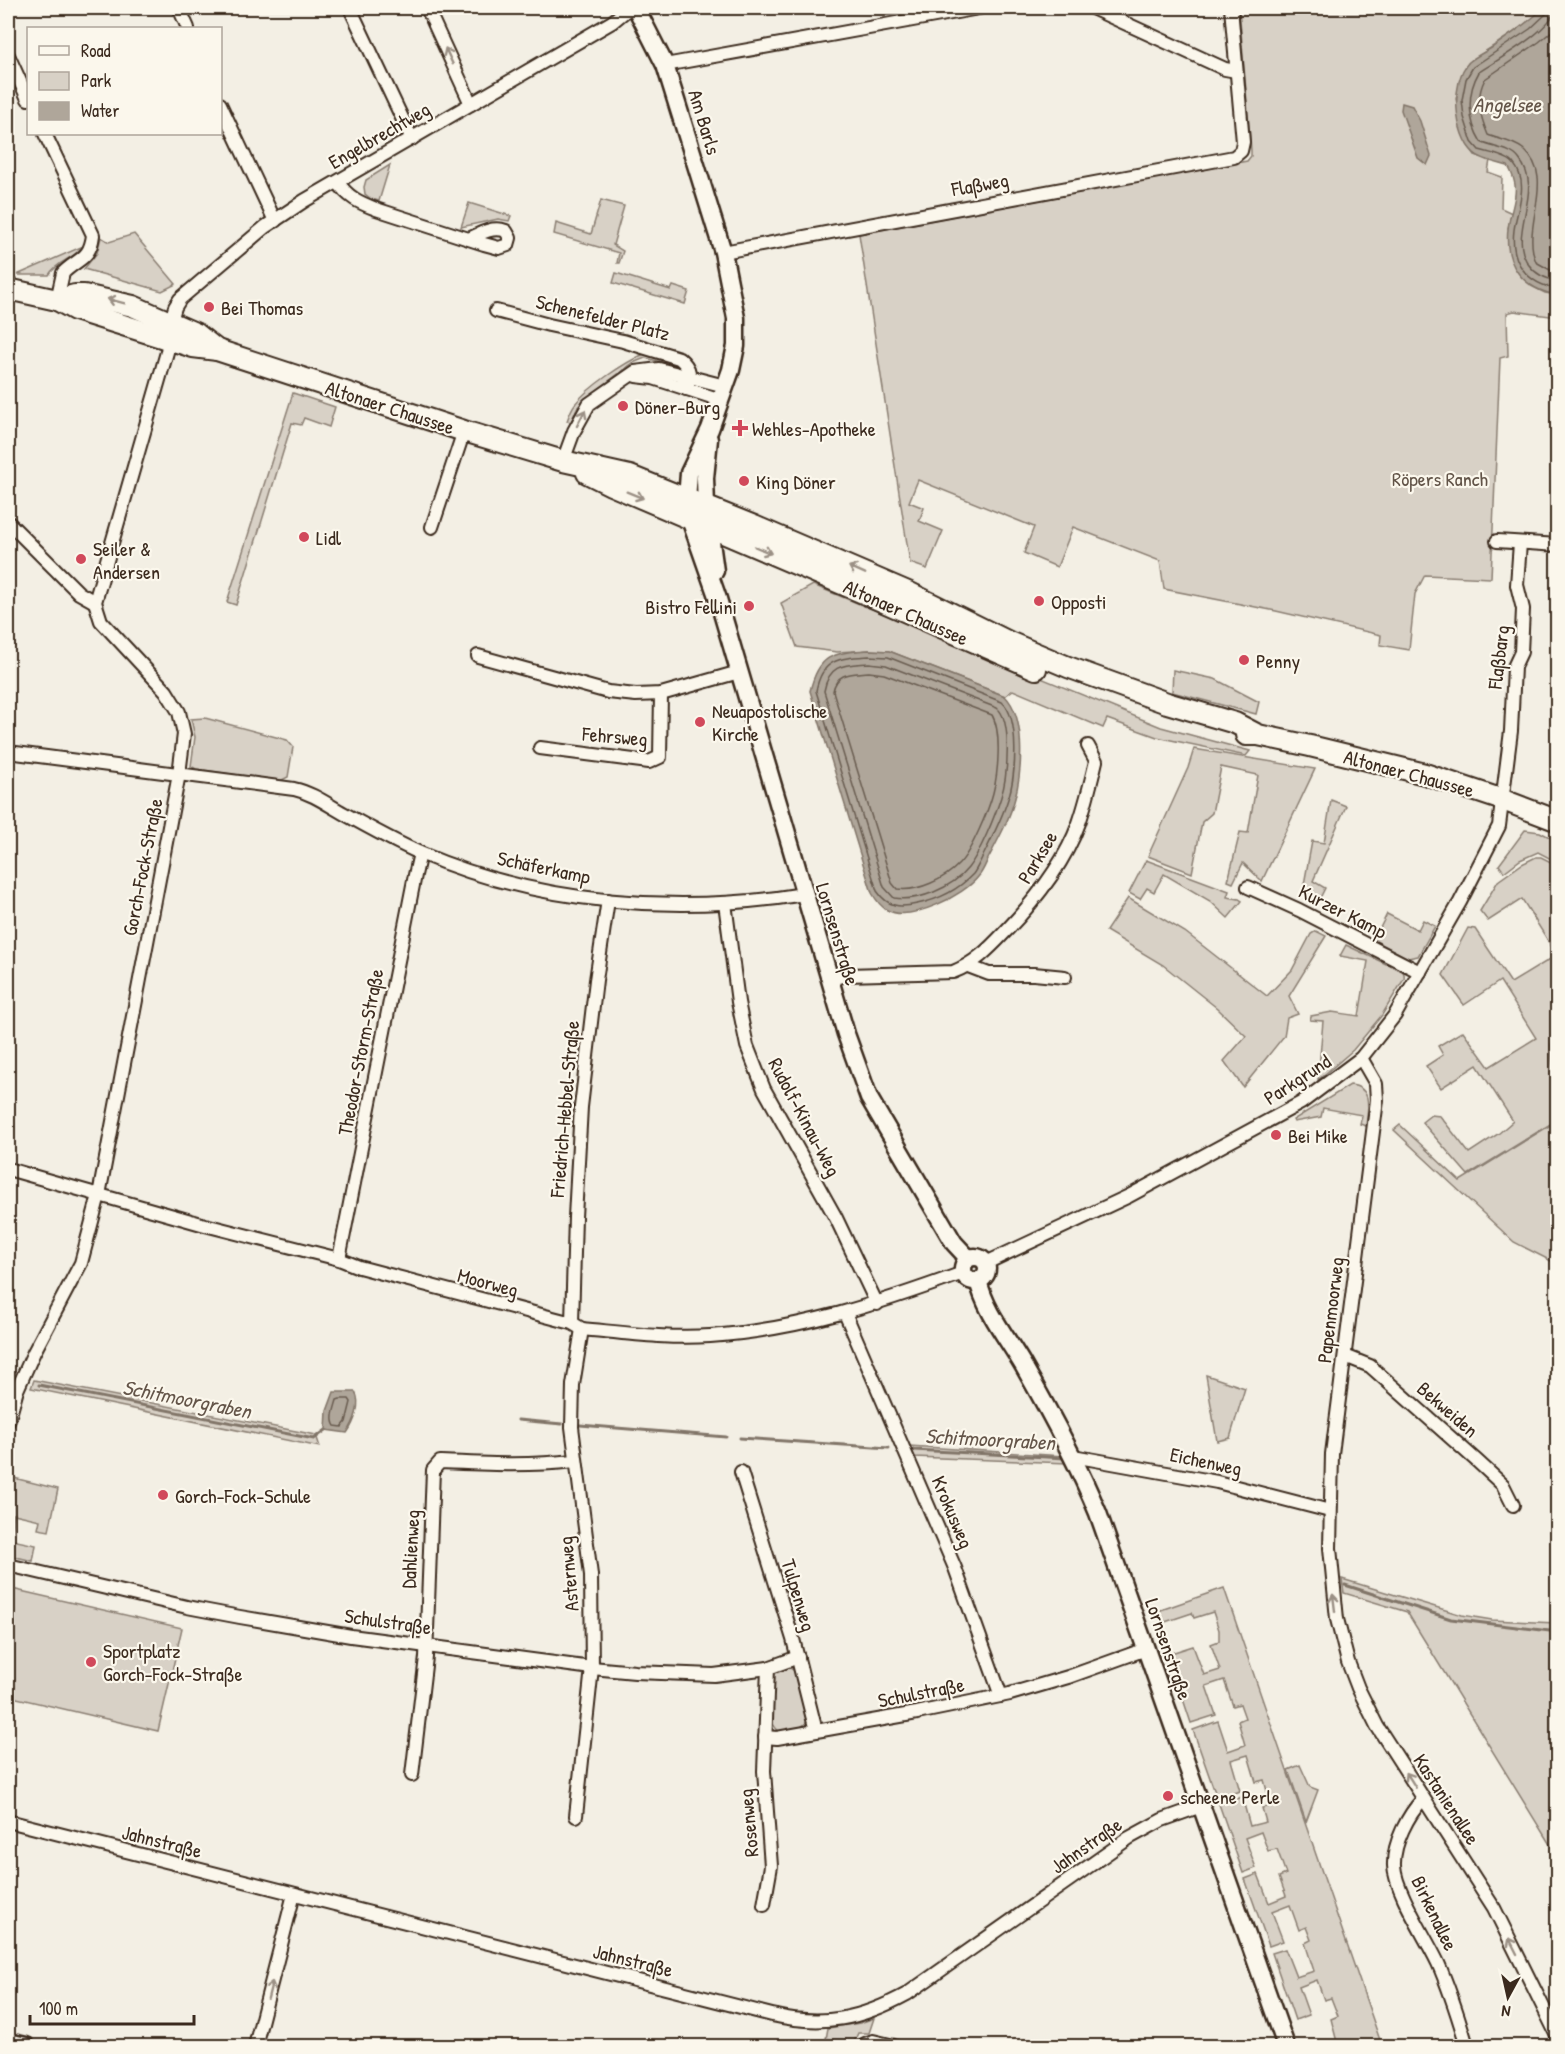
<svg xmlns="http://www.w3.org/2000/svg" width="1565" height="2054" font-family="'Patrick Hand',sans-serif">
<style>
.green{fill:#d8d1c6;stroke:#8a7e72;stroke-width:1.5}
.water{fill:#afa69a;stroke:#817468;stroke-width:1.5}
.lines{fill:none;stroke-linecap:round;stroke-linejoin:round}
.shore{stroke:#695c50;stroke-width:1.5}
.stream{stroke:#817468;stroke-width:3}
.minor-casing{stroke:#3b2a1e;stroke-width:16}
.tertiary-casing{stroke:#3b2a1e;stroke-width:21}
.primary-casing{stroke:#3b2a1e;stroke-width:24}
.minor{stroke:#fbf7ec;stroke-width:12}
.tertiary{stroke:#fbf7ec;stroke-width:16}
.primary{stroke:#fbf7ec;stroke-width:20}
.oneway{stroke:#9b9085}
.poi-dot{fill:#d1495b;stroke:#fbf7ec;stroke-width:2}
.labels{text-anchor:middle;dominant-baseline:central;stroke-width:4.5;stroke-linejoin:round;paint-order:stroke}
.street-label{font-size:20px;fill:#3b2a1e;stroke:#fbf7ec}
.poi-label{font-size:20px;fill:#3b2a1e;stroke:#fbf7ec;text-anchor:start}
.park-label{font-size:20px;fill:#625448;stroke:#fbf7ec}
.water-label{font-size:21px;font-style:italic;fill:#645549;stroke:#fbf7ec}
</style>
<rect width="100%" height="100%" fill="#f3efe4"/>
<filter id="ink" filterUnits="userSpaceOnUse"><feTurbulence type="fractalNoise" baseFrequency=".0167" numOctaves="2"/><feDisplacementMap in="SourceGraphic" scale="12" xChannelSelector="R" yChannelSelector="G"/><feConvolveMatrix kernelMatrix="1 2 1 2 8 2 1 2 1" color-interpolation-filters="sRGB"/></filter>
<g filter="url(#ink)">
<g class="green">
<path d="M1239,8H1544L1526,24L1468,63L1461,77L1456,99L1467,144L1475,155L1490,160L1488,172L1502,177L1501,208L1512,213L1508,228L1531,286L1545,293L1557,295V317L1514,311L1507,313L1508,356L1500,358L1491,578L1425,575L1415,594L1409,650L1380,645L1381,635L1276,611L1164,589L1160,561L1073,527L1057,567L1024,553L1034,527L918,480L909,502L924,508L919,521L943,531L927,569L910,563L859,234L1247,161L1251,156V150Z"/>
<path d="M390,165L379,201L371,199L365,194L364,187L366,180Z"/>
<path d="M601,200L624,206L613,245L623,251L619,263H617L619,253L554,234L556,223L591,234Z"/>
<path d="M469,203L511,216L509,221L498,219L461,227Z"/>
<path d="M134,234L176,284L162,291L84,269L97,253L101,237L109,242Z"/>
<path d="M81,247C75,259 58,260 49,275H17Z"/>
<path d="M616,273L671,290L673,286L689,291L685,304L613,283Z"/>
<path d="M644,354L676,362L675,365L645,358L633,363L585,399L577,408L571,422L567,421C569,415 571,409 575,404C588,387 624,363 644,354Z"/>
<path d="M293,393L335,407L329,427L304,418L301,425L292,423L236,605L227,602Z"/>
<path d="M813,585L1161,727L1250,751L1246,756L1157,737L1107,719L1103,728L1013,690L1005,696L889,651L869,650L837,652L797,647L781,603Z"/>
<path d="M1173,670L1215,679L1259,702L1256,714L1172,692Z"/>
<path d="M205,718L287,740L293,747L288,777L280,781L196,769L191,766L195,737L191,719Z"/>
<path d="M1194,749L1315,769L1262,881L1243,863L1233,883L1228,881L1240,832L1248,833L1258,775L1221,767L1212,813L1202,822L1192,873L1148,856L1188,768Z"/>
<path d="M1331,800L1346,806L1313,881L1325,888L1320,898L1303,890L1312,841L1324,843Z"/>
<path d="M1525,830L1540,832L1557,841V862L1538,852L1520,860L1504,872L1499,865Z"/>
<path d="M1536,857H1541L1557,865L1558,1021L1551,1045L1557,1120L1468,1175L1422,1122L1431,1115L1440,1116L1469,1153L1498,1134L1513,1121L1477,1065L1441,1088L1426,1066L1443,1055L1438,1046L1463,1031L1489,1067L1536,1038L1500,981L1464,1005L1443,975L1468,928L1475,929L1511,983L1557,955L1522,899L1488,921L1480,911L1498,881L1522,864Z"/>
<path d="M1146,860L1229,891L1227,897L1239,899L1242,901L1228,918L1210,901L1164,874L1154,892L1147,888L1140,899L1129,893Z"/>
<path d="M1128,898L1185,932L1267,996L1292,970L1311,934L1316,931L1326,936L1289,996L1298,1014L1287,1018L1284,1036L1243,1087L1224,1061L1246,1036L1217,1008L1163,965L1106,931Z"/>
<path d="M1387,914L1418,930L1423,920L1435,926L1418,956L1408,958L1374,940Z"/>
<path d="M1346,945L1386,964C1395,964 1406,968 1404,979L1382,1015L1353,1050L1318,1080L1323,1021L1310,1020L1311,1016L1332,1012L1359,1016L1368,961L1340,956Z"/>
<path d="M1350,1085C1373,1087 1368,1108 1366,1126L1360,1124L1362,1115L1323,1108L1321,1117L1294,1122L1293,1120Z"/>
<path d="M1557,1121V1264L1514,1242L1394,1130L1400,1125L1460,1181Z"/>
<path d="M1206,1375L1245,1388L1230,1438L1217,1441Z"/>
<path d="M34,1380L316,1435L320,1447L31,1388Z"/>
<path d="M909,1446L1064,1456L1067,1463L914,1457Z"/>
<path d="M14,1478L58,1489L49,1531L38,1529L40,1520L14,1514L12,1540L36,1545L33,1561L8,1555V1513Z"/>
<path d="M1342,1579L1462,1615L1492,1620L1557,1623V1856L1407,1612L1344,1593Z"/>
<path d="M1224,1588L1382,2046H1338L1331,2019L1338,2016L1331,1998L1324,2000L1317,1980L1299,1987L1309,2015L1295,2020L1272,1953L1285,1949L1296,1977L1314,1971L1305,1943L1311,1940L1306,1927L1299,1930L1290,1905L1272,1912L1283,1941L1269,1946L1245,1879L1258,1874L1269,1903L1286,1896L1279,1877L1286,1874L1277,1849L1268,1851L1261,1832L1245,1838L1256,1868L1243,1873L1219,1804L1242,1797L1250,1826L1266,1822L1262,1808L1271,1806L1264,1780L1256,1782L1248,1755L1231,1760L1240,1791L1217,1798L1193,1730L1218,1721L1228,1751L1245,1745L1238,1721L1245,1718L1240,1704L1233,1706L1224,1680L1206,1686L1216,1715L1191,1723L1168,1654L1193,1646L1204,1675L1220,1670L1211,1644L1219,1641V1630L1213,1612L1194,1618L1192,1613L1162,1623L1158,1611Z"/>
<path d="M12,1589L182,1628L158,1731L8,1696V1608Z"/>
<path d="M790,1668L795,1671L808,1720C802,1730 791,1730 780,1732C763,1720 772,1693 773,1675L776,1671Z"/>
<path d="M1300,1765L1310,1787L1318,1790L1306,1822L1288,1770Z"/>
<path d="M874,2018L869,2033H858L853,2044L826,2039L828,2028L860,2023Z"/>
</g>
<g class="water">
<path d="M1544,8H1558L1557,295C1523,289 1504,265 1508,229C1511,203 1523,192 1508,166C1498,163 1481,160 1474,153C1454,136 1450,81 1469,62C1476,56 1485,52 1493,47C1511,35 1528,22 1544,8Z"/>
<path d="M1402,103L1412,106L1420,121L1431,156L1427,165L1418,158L1401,110Z"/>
<path d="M869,650L889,651L1005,696C1026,717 1022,771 1015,798C1010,818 999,838 989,857C986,863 983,872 978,877C964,895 910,923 887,910C880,906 876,900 872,893L810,691C819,653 834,653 869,650Z"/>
<path d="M334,1392H355C362,1404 354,1423 347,1433L326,1430L327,1411Z"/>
</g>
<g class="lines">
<g class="shore">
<path d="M1548,8L1546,14L1530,29L1473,67L1466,79L1462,100L1464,117L1472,142L1479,150C1489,153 1507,156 1513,163C1530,183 1517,208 1514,230C1510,261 1526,284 1558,289"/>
<path d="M1555,8C1554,29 1497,60 1479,72C1466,94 1468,121 1481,142C1492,148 1511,148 1519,159C1537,182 1525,205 1522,231C1518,257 1531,277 1558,281"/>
<path d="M1558,26L1539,42L1485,79C1475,98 1480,116 1488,135C1498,139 1513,141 1523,149C1558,179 1520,225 1536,262L1552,271L1558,272"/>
<path d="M869,656L888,657L1002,702C1020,718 1016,777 1008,799C1002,818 993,836 984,854C980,861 977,869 973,874C958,890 937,900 917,904C899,908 888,907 877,891L816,691C822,658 840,658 869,656Z"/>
<path d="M869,663L886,665L997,708C1013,721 1007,779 1001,797C995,816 980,853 968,868C952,888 918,902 894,898L884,887L824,691C829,663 845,665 869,663Z"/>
<path d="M869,672L884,674L992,715C1002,732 998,774 993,793C989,809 971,852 959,864C945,879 918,892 897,889L892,883L833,691C837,671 853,674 869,672Z"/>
<path d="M340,1399H349L351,1402L346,1422L342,1427L335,1426C330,1419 335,1408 337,1400Z"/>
</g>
<g class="stream">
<path d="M39,1385L314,1439L326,1430"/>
<path d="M518,1420L562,1424"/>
<path d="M580,1425L726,1437"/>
<path d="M740,1438L889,1448"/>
<path d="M913,1450L1066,1458"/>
<path d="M1345,1585L1451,1619L1558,1632"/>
</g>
<defs>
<g id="minor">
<path d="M179,8L188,28"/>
<path d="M350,8L412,139"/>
<path d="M427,8L471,104"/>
<path d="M1092,8L1225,69L1236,71"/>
<path d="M8,55L28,99"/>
<path d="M665,65L979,8"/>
<path d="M220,104L275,221"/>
<path d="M45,134L93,235C90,260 78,258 63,273L57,300"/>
<path d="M338,182C347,197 360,203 376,209L484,244L499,248L508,245L510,238L506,231C493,226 481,233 469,239"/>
<path d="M723,252L1234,157L1241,151L1243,142L1231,8"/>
<path d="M496,311L549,325L623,341L679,358C691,368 691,375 686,389"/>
<path d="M636,376L653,378L721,400"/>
<path d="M563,461L574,431L589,404L635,372L659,369L725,386"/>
<path d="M8,522L79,593L95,602"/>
<path d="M432,527L464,431"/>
<path d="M1497,541L1558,545"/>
<path d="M478,656L608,692L636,695L661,694L739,672"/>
<path d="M540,748L649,762L660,757L661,694"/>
<path d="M8,752L294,789C312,793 327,804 343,813C368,827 393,841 420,853C539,904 677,915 804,894"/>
<path d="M1248,887L1299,910L1420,972"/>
<path d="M725,903L738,1002L747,1046L764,1089L836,1218L877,1304"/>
<path d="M968,966L989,974H1034L1065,977"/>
<path d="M830,979L847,975L953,972C974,964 989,949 1004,933C1034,902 1064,865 1079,823C1086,803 1091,782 1096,761L1088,746"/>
<path d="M1361,1058L1376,1084L1377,1100L1332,1454L1330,1548L1337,1619L1348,1662L1358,1688L1377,1726L1494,1908L1558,2037"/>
<path d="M8,1169L205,1225L339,1259L359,1267L572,1323L582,1329C625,1333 668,1339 710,1336C799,1330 881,1303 963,1273"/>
<path d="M339,1259L415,875L420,853"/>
<path d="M986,1263L1129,1196L1301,1103L1361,1058L1395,1015L1460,902L1499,826L1511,731L1514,667L1521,652L1523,609L1517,585L1520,543"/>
<path d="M845,1313L955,1568L1001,1696"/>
<path d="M572,1323L575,1217L581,1107L596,980L608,900"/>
<path d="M1345,1356L1370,1366L1477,1461L1503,1485L1513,1505"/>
<path d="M8,1422L17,1390L34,1352L81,1263L99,1195L179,774L184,734L179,712L166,691L101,621L95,602L167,352L171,321L175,307L180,299L265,227L304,201L612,22L629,8"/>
<path d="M1073,1456L1217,1482L1330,1511"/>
<path d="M741,1472L793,1639L816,1731"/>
<path d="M8,1565L187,1607L240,1617L351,1636L592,1668L635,1672L714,1675L768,1668L798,1657"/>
<path d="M765,1737L777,1738L917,1713L1010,1694L1068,1677L1146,1649"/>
<path d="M412,1775L426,1657L433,1470L440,1462C485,1464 529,1466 575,1461"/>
<path d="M1423,1799C1408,1815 1393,1843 1394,1866C1395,1891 1427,1939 1438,1963C1450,1990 1459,2019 1467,2046"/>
<path d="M576,1816L592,1668L591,1575L572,1427L573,1385L582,1329"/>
<path d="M8,1821L772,2015C824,2027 861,2019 907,1994L1129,1838L1162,1820L1201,1806"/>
<path d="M764,1905L771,1866L764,1771L768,1668"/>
<path d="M255,2046L294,1894"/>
<path d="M864,2046L865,2044L873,2041L894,2046"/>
</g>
<g id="tertiary">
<path d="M636,8L665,65L723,252L736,318V346L731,370L710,429L689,473L687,499L690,519L718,599L846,1034L869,1098L954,1243L968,1258"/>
<path d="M709,439L705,478L706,506L715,571"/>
<circle cx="975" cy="1269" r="12"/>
<path d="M978,1280C985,1311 1008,1339 1023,1365C1051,1414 1077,1462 1098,1513L1286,2046"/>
<path d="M8,2042L26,2046"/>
</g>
<g id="primary">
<path d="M8,289L57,300L75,310L193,347L217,350L464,431L563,461L630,476L754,526L910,593L1009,642L1068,667L1167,703L1235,723L1258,735"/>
<path d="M57,300L75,295H84L133,306L197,334L217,350"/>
<path d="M587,473L611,485L868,595L1036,669"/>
<path d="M1246,735H1258L1310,746L1425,774L1503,800L1558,821"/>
</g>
</defs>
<use href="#minor" class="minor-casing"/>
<use href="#tertiary" class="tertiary-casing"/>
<use href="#primary" class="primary-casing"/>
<use href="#minor" class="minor"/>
<use href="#tertiary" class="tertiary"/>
<use href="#primary" class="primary"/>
</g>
<defs><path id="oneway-shaft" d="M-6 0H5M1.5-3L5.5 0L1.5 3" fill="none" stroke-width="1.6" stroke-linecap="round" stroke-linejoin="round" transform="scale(1.5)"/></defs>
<g class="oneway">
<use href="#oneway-shaft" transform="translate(449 56) rotate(-115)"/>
<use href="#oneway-shaft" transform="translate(116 301) rotate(-165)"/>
<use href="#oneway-shaft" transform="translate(581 418) rotate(-63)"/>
<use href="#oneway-shaft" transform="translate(635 495) rotate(22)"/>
<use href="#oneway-shaft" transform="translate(763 550) rotate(23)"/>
<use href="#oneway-shaft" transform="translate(857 570) rotate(-156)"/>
<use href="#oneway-shaft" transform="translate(1334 1603) rotate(-97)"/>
<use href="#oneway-shaft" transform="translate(1411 1780) rotate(-122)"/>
<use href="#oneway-shaft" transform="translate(1513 1946) rotate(-117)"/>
<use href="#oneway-shaft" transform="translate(270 1990) rotate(-76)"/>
</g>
</g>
<g class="poi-dot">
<circle cx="209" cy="307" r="6"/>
<circle cx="623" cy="406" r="6"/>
<path d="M737 419h6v6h6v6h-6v6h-6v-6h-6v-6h6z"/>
<circle cx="744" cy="481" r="6"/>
<circle cx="304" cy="537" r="6"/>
<circle cx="81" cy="559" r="6"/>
<circle cx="1039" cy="601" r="6"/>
<circle cx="749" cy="606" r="6"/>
<circle cx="1244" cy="660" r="6"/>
<circle cx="700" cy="722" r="6"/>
<circle cx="1276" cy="1135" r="6"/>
<circle cx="163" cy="1495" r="6"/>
<circle cx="91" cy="1662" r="6"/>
<circle cx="1168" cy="1796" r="6"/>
</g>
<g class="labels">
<g class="street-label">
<text transform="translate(705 122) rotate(73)">Am Barls</text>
<text transform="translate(379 135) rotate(-30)">Engelbrechtweg</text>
<text transform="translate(980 184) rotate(-10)">Flaßweg</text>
<text transform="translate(603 317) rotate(14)">Schenefelder Platz</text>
<text transform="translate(390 407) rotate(18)">Altonaer Chaussee</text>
<text transform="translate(906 612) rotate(24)">Altonaer Chaussee</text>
<text transform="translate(1498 657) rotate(-83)">Flaßbarg</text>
<text transform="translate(615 736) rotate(5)">Fehrsweg</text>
<text transform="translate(1409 773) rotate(15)">Altonaer Chaussee</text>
<text transform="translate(1037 857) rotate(-59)">Parksee</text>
<text transform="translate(142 867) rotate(-79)">Gorch-Fock-Straße</text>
<text transform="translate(544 867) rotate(12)">Schäferkamp</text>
<text transform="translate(1343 911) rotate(27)">Kurzer Kamp</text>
<text transform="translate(838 934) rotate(73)">Lornsenstraße</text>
<text transform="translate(360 1052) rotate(-79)">Theodor-Storm-Straße</text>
<text transform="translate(1297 1079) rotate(-33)">Parkgrund</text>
<text transform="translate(564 1109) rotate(-85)">Friedrich-Hebbel-Straße</text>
<text transform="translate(805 1117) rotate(62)">Rudolf-Kinau-Weg</text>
<text transform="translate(488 1282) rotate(15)">Moorweg</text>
<text transform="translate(1330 1310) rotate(-83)">Papenmoorweg</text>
<text transform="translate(1448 1409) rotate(41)">Bekweiden</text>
<text transform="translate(1206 1461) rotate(12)">Eichenweg</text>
<text transform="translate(953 1512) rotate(67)">Krokusweg</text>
<text transform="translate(410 1549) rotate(-87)">Dahlienweg</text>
<text transform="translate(568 1574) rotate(-95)">Asternweg</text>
<text transform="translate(799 1595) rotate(73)">Tulpenweg</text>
<text transform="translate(388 1621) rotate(8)">Schulstraße</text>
<text transform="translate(1169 1649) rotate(71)">Lornsenstraße</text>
<text transform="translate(921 1692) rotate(-11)">Schulstraße</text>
<text transform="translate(1447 1799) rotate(57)">Kastanienallee</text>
<text transform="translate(748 1823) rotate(-95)">Rosenweg</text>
<text transform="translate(162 1841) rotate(14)">Jahnstraße</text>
<text transform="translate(1086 1845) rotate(-35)">Jahnstraße</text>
<text transform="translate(1435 1913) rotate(64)">Birkenallee</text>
<text transform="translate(633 1960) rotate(14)">Jahnstraße</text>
</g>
<g class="poi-label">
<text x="221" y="307">Bei Thomas</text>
<text x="635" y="406">Döner-Burg</text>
<text x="752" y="428">Wehles-Apotheke</text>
<text x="756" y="481">King Döner</text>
<text x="316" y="537">Lidl</text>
<text x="93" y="548">Seiler &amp;<tspan x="93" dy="23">Andersen</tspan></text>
<text x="1051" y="601">Opposti</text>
<text x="737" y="606" text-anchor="end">Bistro Fellini</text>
<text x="1256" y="660">Penny</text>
<text x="712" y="710">Neuapostolische<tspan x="712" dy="23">Kirche</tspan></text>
<text x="1288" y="1135">Bei Mike</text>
<text x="175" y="1495">Gorch-Fock-Schule</text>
<text x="103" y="1650">Sportplatz<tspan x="103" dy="23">Gorch-Fock-Straße</tspan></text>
<text x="1180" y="1796">scheene Perle</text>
</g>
<g class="park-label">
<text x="1440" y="478">Röpers Ranch</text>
</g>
<g class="water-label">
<text x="1507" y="104">Angelsee</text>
<text transform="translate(187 1399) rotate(11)">Schitmoorgraben</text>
<text transform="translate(990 1439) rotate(3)">Schitmoorgraben</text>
</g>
</g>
<rect width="1565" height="2054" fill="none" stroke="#fbf7ec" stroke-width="30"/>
<rect x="15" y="15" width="1535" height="2024" fill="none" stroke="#3b2a1e" stroke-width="2" filter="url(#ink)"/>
<rect x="27" y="27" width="195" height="108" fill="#fbf7ec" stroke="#aea59a" stroke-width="1.5"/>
<rect x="39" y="46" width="30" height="9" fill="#fbf7ec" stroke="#aea59a" stroke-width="1.5"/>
<text x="81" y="57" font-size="18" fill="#3b2a1e">Road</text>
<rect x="39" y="72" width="30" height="18" fill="#d8d1c6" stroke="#aea59a" stroke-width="1.5"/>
<text x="81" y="87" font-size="18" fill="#3b2a1e">Park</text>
<rect x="39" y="102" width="30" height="18" fill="#afa69a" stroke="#aea59a" stroke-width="1.5"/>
<text x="81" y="117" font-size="18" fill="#3b2a1e">Water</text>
<g transform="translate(1508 1997) rotate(188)" stroke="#fbf7ec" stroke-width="4.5" paint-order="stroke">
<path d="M0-4.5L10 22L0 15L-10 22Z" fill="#3b2a1e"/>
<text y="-9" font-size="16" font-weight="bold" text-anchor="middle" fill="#3b2a1e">N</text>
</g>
<path d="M30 2015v9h164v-9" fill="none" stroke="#3b2a1e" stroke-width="3"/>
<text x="39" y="2015" font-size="18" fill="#3b2a1e" stroke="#fbf7ec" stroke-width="4.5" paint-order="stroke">100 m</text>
</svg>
